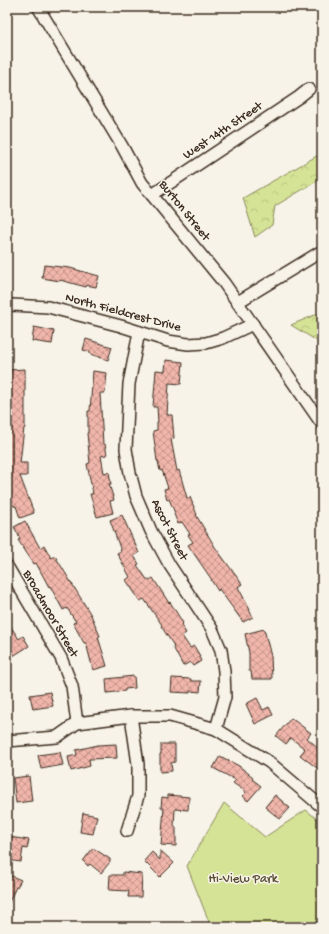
<svg xmlns="http://www.w3.org/2000/svg" width="329" height="934" font-family="'Gochi Hand',sans-serif">
<style>
.green{fill:#d5e396;stroke:#88865a}
.forest{fill:url(#forest-crowns);stroke:#88865a}
.building{fill:url(#building-cross-hatch);stroke:#3b2a1e}
.lines{fill:none;stroke-linecap:round;stroke-linejoin:round}
.minor-casing{stroke:#3b2a1e;stroke-width:14}
.minor{stroke:#f7f3e8;stroke-width:11}
.labels{text-anchor:middle;dominant-baseline:central;stroke-width:3;stroke-linejoin:round;paint-order:stroke}
.street-label{font-size:13px;fill:#3b2a1e;stroke:#f7f3e8}
.park-label{font-size:13px;fill:#5a4f36;stroke:#f7f3e8}
</style>
<defs>
<pattern id="forest-crowns" width="20" height="18" patternUnits="userSpaceOnUse"><rect width="20" height="18" fill="#d5e396"/><path d="M2 6a3 3 0 1 1 6 0M12 15a3 3 0 1 1 6 0" fill="none" stroke="#b8c381"/></pattern>
<pattern id="building-cross-hatch" width="8" height="8" patternUnits="userSpaceOnUse"><rect width="8" height="8" fill="#f1b6ab"/><path d="M0 0l8 8M0 8l8-8" fill="none" stroke="#c4948b"/></pattern>
</defs>
<rect width="100%" height="100%" fill="#f7f3e8"/>
<filter id="ink" filterUnits="userSpaceOnUse"><feTurbulence type="fractalNoise" baseFrequency=".025" numOctaves="2"/><feDisplacementMap in="SourceGraphic" scale="8" xChannelSelector="R" yChannelSelector="G"/><feConvolveMatrix kernelMatrix="1 2 1 2 8 2 1 2 1" color-interpolation-filters="sRGB"/></filter>
<g filter="url(#ink)">
<path class="green" d="M224,803L265,837L306,810L322,823V927H211L187,866Z"/>
<g class="forest">
<path d="M322,153V178L275,206L272,225L255,237L243,198Z"/>
<path d="M322,312V344L291,325Z"/>
</g>
<g class="building">
<path d="M44,265L70,268L99,276L96,287L86,285V287L60,280V281L42,278Z"/>
<path d="M34,327L54,331L52,344L32,341Z"/>
<path d="M86,339L112,347L108,360L90,354V352L83,350Z"/>
<path d="M166,360L183,362L181,384L169,383L167,415H172L174,438L171,439L177,471L179,470L187,498L190,497L197,515H196L215,547L242,584L238,587L250,610H249L253,617L243,622L219,589L218,591L211,580H212L188,545L193,542L188,535L190,534L182,522L178,524L174,514L175,513L169,499L167,500L164,489L168,488L162,470L160,471L158,461H157L153,431L157,430V422H158L157,407H153L156,370L165,371Z"/>
<path d="M25,369V428H24L20,463H27V476H20L34,513L20,518L16,506L15,507L14,505L7,507V416H9V395H7V384H9V370Z"/>
<path d="M93,371L107,373L105,393H100L103,444H105L107,455L101,456L104,473L109,472L111,484H109L114,500L110,501L113,513L97,517L90,494H93L87,464L90,463L87,433H88V411H90Z"/>
<path d="M122,515L139,553L134,556L139,564L137,565L148,581L153,578L169,603L170,602L183,623L181,625L186,633L182,636L190,648L194,646L200,656L199,657L201,661L193,666L190,662L183,666L173,647L174,646L161,626L162,625L144,599L140,601L126,580L130,577L117,553L121,551L110,520Z"/>
<path d="M25,521L40,548L44,545L51,558L55,556L91,615L100,636L98,637L107,666L93,670L86,643H84L73,623L76,622L67,608L63,610L50,586L49,587L36,563L34,564L18,540L20,539L18,534L14,527Z"/>
<path d="M7,621L19,639L23,636L29,646L13,656L7,647Z"/>
<path d="M264,629L271,656L272,679H252L251,671H249V653L245,634Z"/>
<path d="M134,676L135,688L125,689V691L107,693L106,679Z"/>
<path d="M172,678L191,679V681H201L200,692L190,691V693L171,692Z"/>
<path d="M50,692L53,706L33,709L30,695Z"/>
<path d="M257,698L263,710L269,707L273,715L255,724L246,704Z"/>
<path d="M291,718L311,733L307,738L322,751V762L317,768L300,755L305,749L291,738L286,744L276,736Z"/>
<path d="M116,744L117,758L89,759L90,766L71,771L68,757L77,755L76,750L98,745Z"/>
<path d="M161,744H175V762L171,763L172,771L160,772V754H161Z"/>
<path d="M60,752L63,765L41,769L38,755Z"/>
<path d="M220,756L239,766L253,777L252,779L261,786L248,801L242,796L246,792L233,783L236,780L213,768Z"/>
<path d="M29,776L32,801L16,803L13,778Z"/>
<path d="M168,795L189,797L188,810L175,809L174,827H176V846L161,845L164,808H161L162,797L168,798Z"/>
<path d="M275,795L290,808L280,819L265,807Z"/>
<path d="M83,813L97,816L93,834L80,832Z"/>
<path d="M9,837L29,840L27,849L23,848L21,862L7,860Z"/>
<path d="M93,848L110,859V862L101,873L90,864L88,866L83,861Z"/>
<path d="M160,850L174,863L160,877L144,861L152,852L160,860Z"/>
<path d="M123,872L142,874L141,897H128L129,891L109,890L110,875H123Z"/>
<path d="M7,874L21,880L17,887H16L7,906Z"/>
</g>
<g class="lines">
<defs>
<g id="minor">
<path d="M38,7L122,146L142,183L224,283L322,424"/>
<path d="M152,195L299,97L309,89"/>
<path d="M238,302L322,251"/>
<path d="M7,306L12,305L48,307L121,326L168,341L188,344L206,343L223,338L253,324"/>
<path d="M139,332L129,384L126,449L130,473L136,496L151,531L169,564L212,629L221,650L224,671L225,697L216,729"/>
<path d="M7,566L61,658L72,686L77,723"/>
<path d="M7,741L57,737L77,723L131,716H170L216,729L269,762L322,807"/>
<path d="M127,831L138,796V764L131,716"/>
</g>
</defs>
<use href="#minor" class="minor-casing"/>
<use href="#minor" class="minor"/>
</g>
</g>
<g class="labels">
<g class="street-label">
<text transform="translate(223 131) rotate(-34)">West 14th Street</text>
<text transform="translate(184 211) rotate(51)">Burton Street</text>
<text transform="translate(123 313) rotate(15)">North Fieldcrest Drive</text>
<text transform="translate(169 530) rotate(63)">Ascot Street</text>
<text transform="translate(50 614) rotate(60)">Broadmoor Street</text>
</g>
<g class="park-label">
<text x="243" y="879">Hi-View Park</text>
</g>
</g>
<rect width="329" height="934" fill="none" stroke="#f7f3e8" stroke-width="24"/>
<rect x="12" y="12" width="305" height="910" fill="none" stroke="#3b2a1e" stroke-width="1.5" filter="url(#ink)"/>
</svg>
